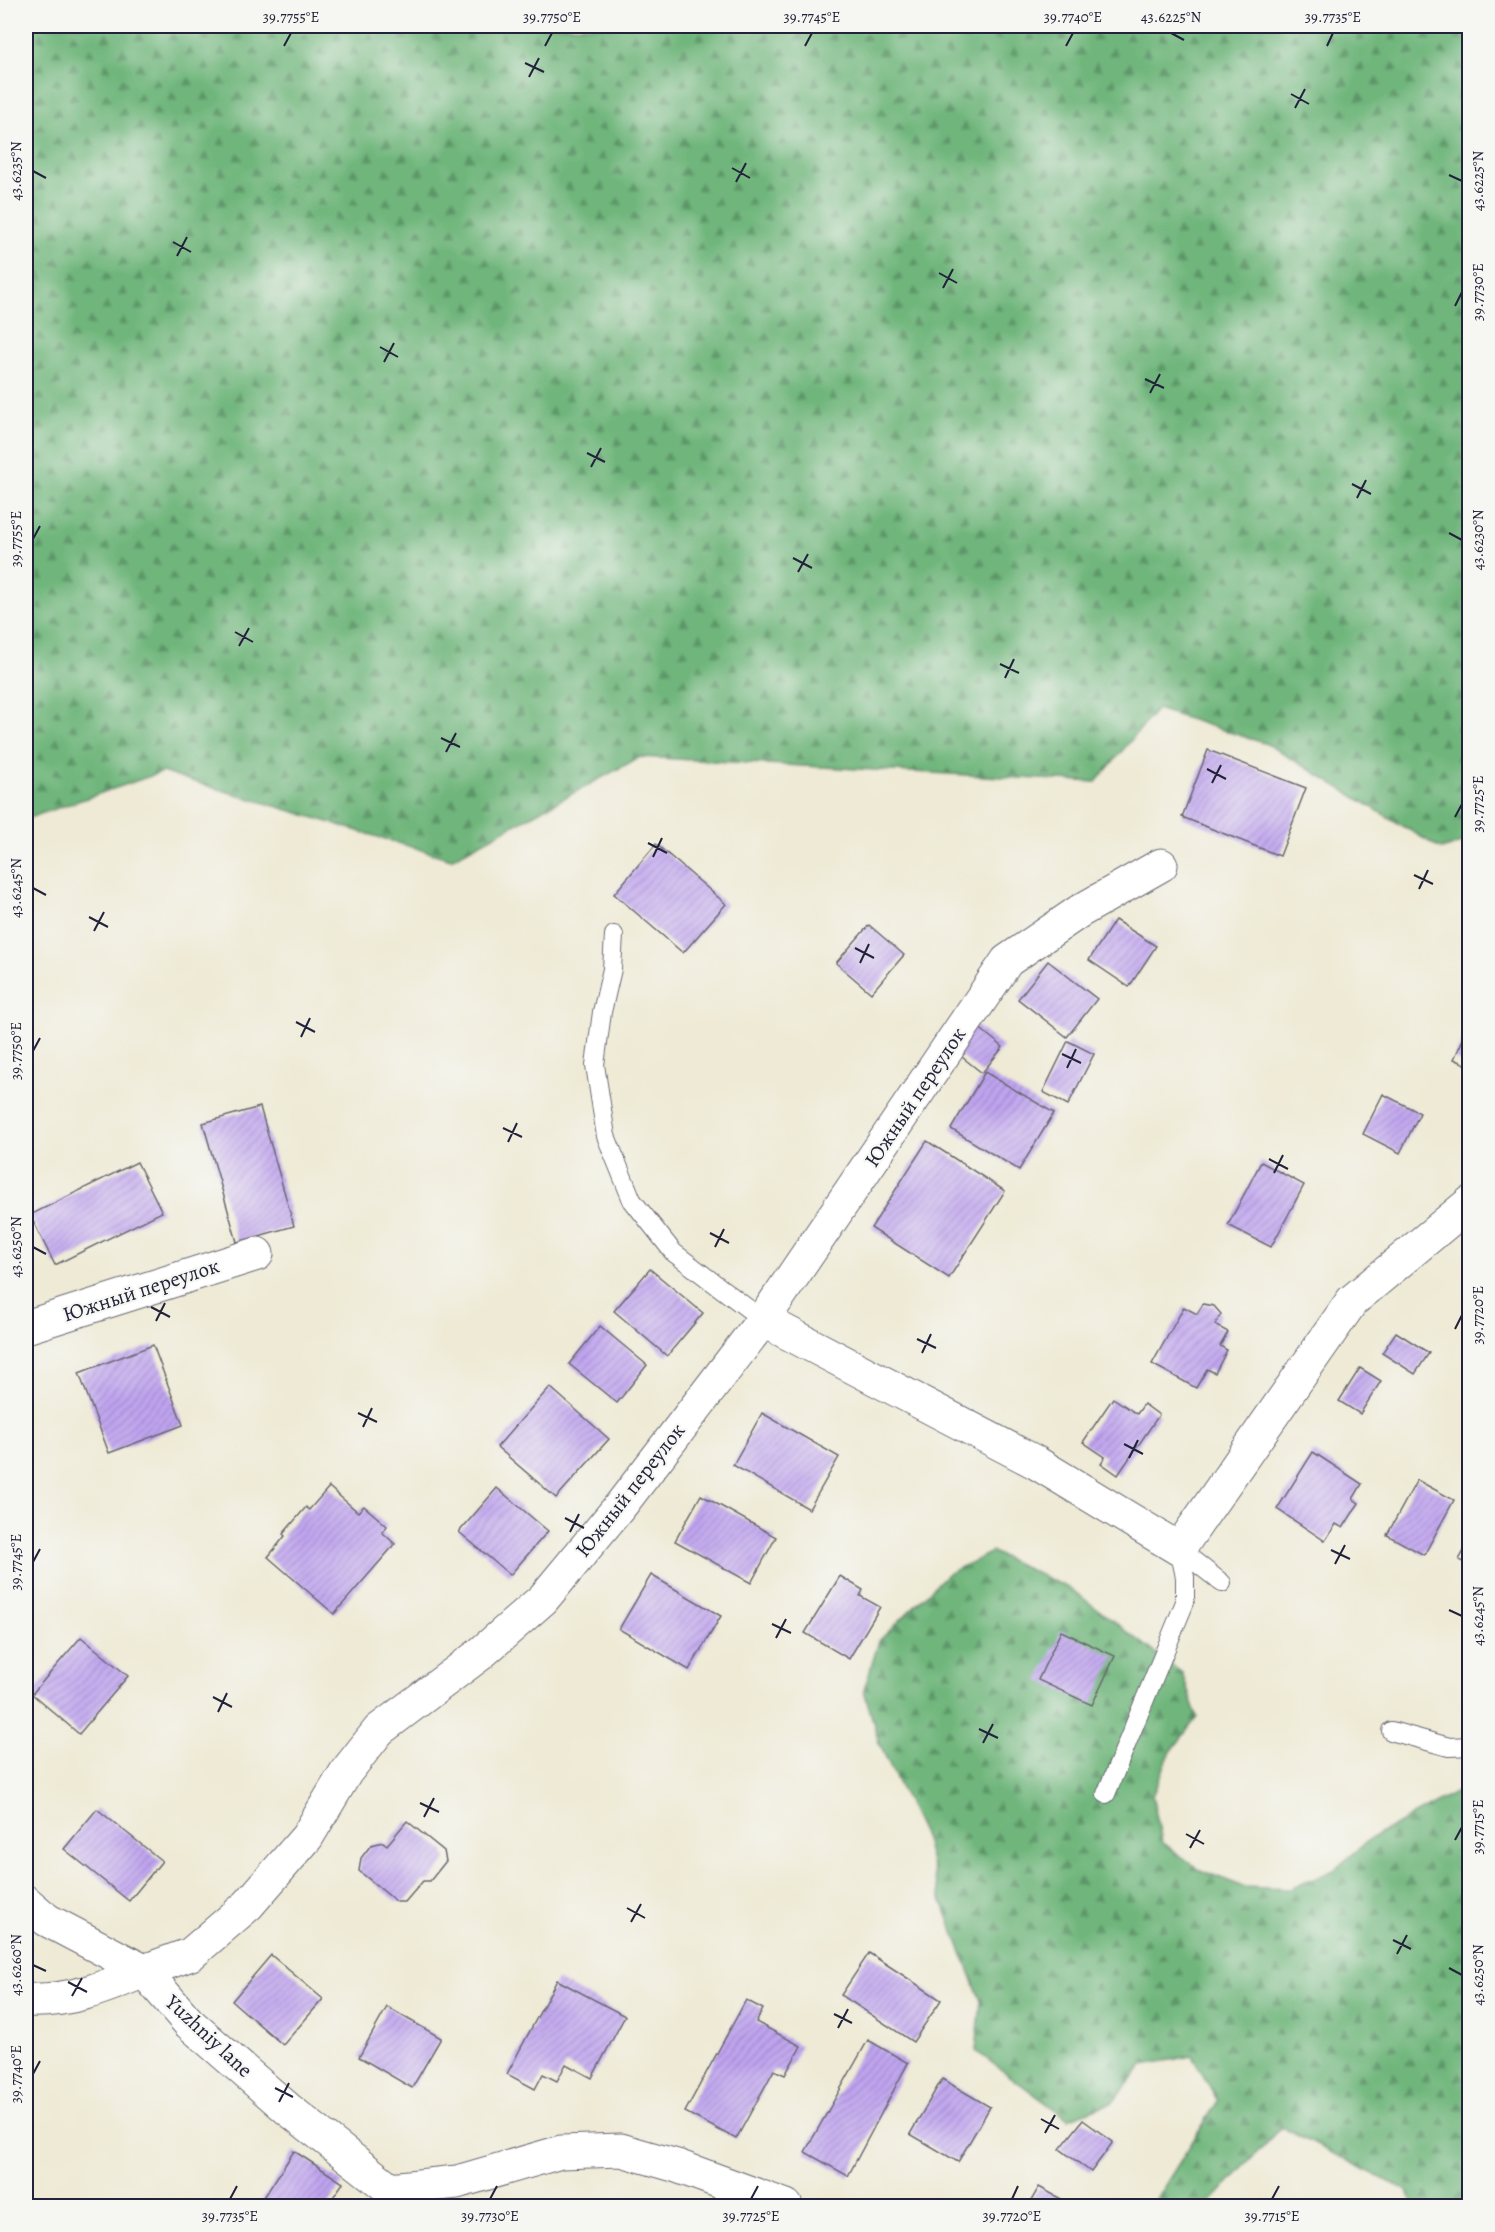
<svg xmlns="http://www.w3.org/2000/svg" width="1495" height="2232" font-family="Alegreya,serif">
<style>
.forest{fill:url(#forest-firs);stroke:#496c5c;stroke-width:1.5}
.building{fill:url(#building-hatch)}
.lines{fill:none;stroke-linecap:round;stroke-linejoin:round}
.service-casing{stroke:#696871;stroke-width:20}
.minor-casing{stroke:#696871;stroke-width:35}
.service{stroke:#fff;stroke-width:18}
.minor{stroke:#fff;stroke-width:33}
.ticks{fill:none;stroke:#22223b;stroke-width:2}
.labels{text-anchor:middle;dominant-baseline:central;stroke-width:4.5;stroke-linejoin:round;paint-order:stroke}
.street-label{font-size:21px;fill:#22223b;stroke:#f6f6f2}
.neatline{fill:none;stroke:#22223b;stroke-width:2}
.ticks-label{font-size:15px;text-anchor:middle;fill:#22223b}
</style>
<defs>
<pattern id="forest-firs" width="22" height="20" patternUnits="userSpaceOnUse" patternTransform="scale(1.5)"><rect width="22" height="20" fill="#70b67c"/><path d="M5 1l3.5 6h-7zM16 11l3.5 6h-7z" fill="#5c9467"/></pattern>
<pattern id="building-hatch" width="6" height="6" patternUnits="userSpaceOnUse" patternTransform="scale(1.5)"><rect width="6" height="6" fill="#c0a4f0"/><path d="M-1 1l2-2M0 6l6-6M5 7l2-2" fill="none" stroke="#9c85c4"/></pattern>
</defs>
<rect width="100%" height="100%" fill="#f6f6f2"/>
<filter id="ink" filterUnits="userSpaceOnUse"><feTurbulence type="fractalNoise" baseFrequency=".0167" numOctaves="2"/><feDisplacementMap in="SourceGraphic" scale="12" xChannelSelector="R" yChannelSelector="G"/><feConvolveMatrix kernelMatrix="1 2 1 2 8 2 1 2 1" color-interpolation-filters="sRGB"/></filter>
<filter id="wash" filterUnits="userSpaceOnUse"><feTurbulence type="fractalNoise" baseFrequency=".008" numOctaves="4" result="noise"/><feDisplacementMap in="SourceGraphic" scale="24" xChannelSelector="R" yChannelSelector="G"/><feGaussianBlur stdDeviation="1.35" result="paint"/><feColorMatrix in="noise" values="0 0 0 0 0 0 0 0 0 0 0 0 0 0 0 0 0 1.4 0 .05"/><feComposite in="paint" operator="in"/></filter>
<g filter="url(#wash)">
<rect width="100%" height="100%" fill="#eeead5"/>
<g class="forest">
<path d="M26,26H1469V841L1441,849L1267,744L1157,709L1096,782L640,757L451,859L162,772L26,819Z"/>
<path d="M992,1552L1072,1590L1182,1673L1197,1717L1170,1753L1152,1796L1162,1842L1200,1870L1244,1887L1290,1889L1334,1870L1370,1839L1457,1792L1469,1780V2206H1414L1407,2191L1281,2127L1207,2206H1152L1218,2101L1192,2056L1143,2065L1113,2102L1068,2119L976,2051L981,2001L939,1894L925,1839L879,1743L864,1690L879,1641L947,1574Z"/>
</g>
<g id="blocks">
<g class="building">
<path d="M1208,750L1306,788L1280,856L1182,817Z"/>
<path d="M656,844L726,904L683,953L614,894Z"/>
<path d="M1115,920L1156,946L1129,987L1089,960Z"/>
<path d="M869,925L904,955L871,993L836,963Z"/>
<path d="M1048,961L1097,999L1067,1037L1018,999Z"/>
<path d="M973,1023L1003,1047L982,1073L952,1049Z"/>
<path d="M1470,1024V1066L1454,1059Z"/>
<path d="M1068,1041L1094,1054L1068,1105L1043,1092Z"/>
<path d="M985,1072L1054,1113L1019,1170L951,1129Z"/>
<path d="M1383,1094L1420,1113L1400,1153L1363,1134Z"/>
<path d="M260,1107L294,1226L237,1242L203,1123Z"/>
<path d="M927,1141L1005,1191L949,1278L871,1228Z"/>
<path d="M137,1162L162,1212L55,1265L30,1215Z"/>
<path d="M1261,1162L1304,1185L1271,1247L1228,1225Z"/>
<path d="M650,1269L703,1313L667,1356L614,1311Z"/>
<path d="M1203,1304L1214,1306L1221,1314L1215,1325L1228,1332L1220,1346L1227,1350L1215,1373L1207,1369L1196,1388L1152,1364L1184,1307L1197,1314Z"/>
<path d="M600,1326L647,1365L617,1403L569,1364Z"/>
<path d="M1396,1332L1429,1353L1415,1374L1382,1353Z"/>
<path d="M153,1345L183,1425L109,1453L79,1373Z"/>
<path d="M1360,1368L1381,1381L1360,1414L1339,1401Z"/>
<path d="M550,1387L609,1439L556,1498L497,1447Z"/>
<path d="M1113,1398L1137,1414L1144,1404L1159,1415L1118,1475L1101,1463L1105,1457L1083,1442Z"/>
<path d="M762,1413L839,1457L809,1509L733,1465Z"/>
<path d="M1313,1452L1362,1484L1353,1499L1359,1503L1343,1528L1336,1524L1325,1541L1277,1509Z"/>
<path d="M1417,1480L1454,1500L1424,1555L1387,1535Z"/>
<path d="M329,1487L358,1512L364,1506L387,1526L382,1532L395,1544L334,1614L268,1557L285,1536L283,1534L306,1507L309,1510Z"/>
<path d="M497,1488L548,1531L510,1575L459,1532Z"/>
<path d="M701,1495L776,1537L751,1583L675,1541Z"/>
<path d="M1470,1540V1566L1459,1560Z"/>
<path d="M651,1575L721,1616L689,1670L619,1629Z"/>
<path d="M840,1576L863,1590L860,1596L880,1607L849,1659L805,1633Z"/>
<path d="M1061,1631L1115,1656L1092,1705L1038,1680Z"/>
<path d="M81,1637L128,1676L79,1734L32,1694Z"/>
<path d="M97,1809L162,1861L129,1901L64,1849Z"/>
<path d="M407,1821L444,1851L446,1861L430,1881H423L405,1902H397L359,1871L361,1858L371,1845L383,1842L387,1845Z"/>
<path d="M869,1953L941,2000L913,2042L841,1995Z"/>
<path d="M271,1955L323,1999L283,2045L232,2001Z"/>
<path d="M557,1980L625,2016L592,2078L566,2064L557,2081L543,2074L535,2089L507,2074Z"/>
<path d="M746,2000L763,2009L756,2022L801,2046L785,2075L774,2070L736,2139L685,2112Z"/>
<path d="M387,2007L441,2038L412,2088L359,2057Z"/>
<path d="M868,2040L908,2063L848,2176L805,2152Z"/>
<path d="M942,2079L990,2107L958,2162L910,2134Z"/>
<path d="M1083,2120L1113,2142L1091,2172L1060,2149Z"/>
<path d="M294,2151L343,2183L327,2206H261L259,2205Z"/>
<path d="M1039,2187L1074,2206H1028Z"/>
</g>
</g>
</g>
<g filter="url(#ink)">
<use href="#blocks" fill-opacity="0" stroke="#696871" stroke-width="1.5"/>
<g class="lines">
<defs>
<g id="service">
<path d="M614,935L612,969L602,1012L595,1065L606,1136L632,1200L673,1252L763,1320"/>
<path d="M1179,1549L1222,1583"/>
<path d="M1391,1731L1449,1747L1470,1746"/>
<path d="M1106,1794L1185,1602V1577L1179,1549"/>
</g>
<g id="minor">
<path d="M763,1320L1035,1462L1179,1549L1352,1301L1470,1203"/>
<path d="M26,1327L257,1254"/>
<path d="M26,1902L47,1920L144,1971L191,1954L248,1905L307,1837L346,1772L379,1730L479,1655L543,1599L621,1505L763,1320L1007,961L1080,911L1161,865"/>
<path d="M26,2000C69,2002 104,1988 144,1971L189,2023L288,2109L390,2189L457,2182L561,2152L621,2150L677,2166L786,2206"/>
</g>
</defs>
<use href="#service" class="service-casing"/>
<use href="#minor" class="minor-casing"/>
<use href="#service" class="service"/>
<use href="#minor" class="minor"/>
</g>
</g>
<path class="ticks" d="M1171,33L1184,40M284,46L291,33M545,46L552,33M805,46L812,33M1066,46L1073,33M1327,46L1333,33M525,63L544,72M529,77L539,58M1291,94L1309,104M1295,108L1305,89M732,168L750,178M33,171L46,178M1449,175L1462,181M736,182L746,163M173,242L191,252M177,256L187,237M939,273L957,283M943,288L953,269M1455,306L1462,292M380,347L398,357M384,362L394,343M1145,379L1164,388M1150,393L1160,374M587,453L605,462M591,467L601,448M1352,484L1371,494M1357,498L1366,480M1449,533L1462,540M33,539L40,526M793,558L812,568M798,572L808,554M235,632L253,642M239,646L249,628M1000,664L1019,673M1005,678L1014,659M441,738L460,747M446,752L456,733M1207,769L1226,779M1212,783L1221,765M1455,817L1462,804M648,843L667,853M653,857L662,838M1414,875L1433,884M33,888L46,895M1419,889L1428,870M89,917L108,927M94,931L104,912M855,948L874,958M860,963L869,944M296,1022L315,1032M301,1037L310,1018M33,1051L40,1038M1062,1054L1081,1063M1067,1068L1076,1049M503,1128L522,1137M508,1142L517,1123M1269,1159L1288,1169M1274,1173L1283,1155M710,1233L729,1243M33,1247L46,1254M715,1247L724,1229M151,1307L170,1317M156,1321L165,1303M1455,1329L1462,1315M917,1339L936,1348M922,1353L931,1334M358,1413L377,1422M363,1427L372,1408M1124,1444L1143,1454M1129,1458L1138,1440M565,1518L584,1528M570,1532L579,1514M1331,1550L1350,1559M33,1562L40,1549M1335,1564L1345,1545M1449,1610L1462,1616M772,1624L791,1633M776,1638L786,1619M213,1697L232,1707M218,1712L227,1693M979,1729L998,1738M983,1743L993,1724M420,1803L439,1812M424,1817L434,1798M1186,1834L1204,1844M1455,1840L1462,1827M1190,1848L1200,1830M627,1908L645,1918M631,1922L641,1904M1393,1940L1411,1949M1397,1954L1407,1935M33,1965L46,1971M1449,1968L1462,1975M68,1982L87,1992M72,1996L82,1978M834,2014L852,2023M838,2028L848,2009M33,2074L40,2061M275,2088L293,2097M279,2102L289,2083M1041,2119L1059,2129M1045,2133L1055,2115M230,2199L237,2186M490,2199L497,2186M751,2199L758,2186M1012,2199L1018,2186M1272,2199L1279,2186"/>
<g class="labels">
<g class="street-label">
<text transform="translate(915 1097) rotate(-56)">Южный переулок</text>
<text transform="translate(141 1290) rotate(-18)">Южный переулок</text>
<text transform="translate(630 1490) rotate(-52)">Южный переулок</text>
<text transform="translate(209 2036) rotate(43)">Yuzhniy lane</text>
</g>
</g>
<rect width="1495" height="2232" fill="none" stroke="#f6f6f2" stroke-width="66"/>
<rect x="33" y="33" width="1429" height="2166" class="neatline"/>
<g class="ticks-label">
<text x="291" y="22">39.7755°E</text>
<text x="552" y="22">39.7750°E</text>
<text x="812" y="22">39.7745°E</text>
<text x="1073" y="22">39.7740°E</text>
<text x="1171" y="22">43.6225°N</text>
<text x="1333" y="22">39.7735°E</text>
<text transform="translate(16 171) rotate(-90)" y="5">43.6235°N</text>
<text transform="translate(1478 181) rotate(-90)" y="5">43.6225°N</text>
<text transform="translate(1478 292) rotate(-90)" y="5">39.7730°E</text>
<text transform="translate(16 539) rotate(-90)" y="5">39.7755°E</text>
<text transform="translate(1478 540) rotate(-90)" y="5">43.6230°N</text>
<text transform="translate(1478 804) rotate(-90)" y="5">39.7725°E</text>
<text transform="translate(16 888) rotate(-90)" y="5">43.6245°N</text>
<text transform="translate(16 1051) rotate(-90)" y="5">39.7750°E</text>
<text transform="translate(16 1247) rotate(-90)" y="5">43.6250°N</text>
<text transform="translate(1478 1315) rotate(-90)" y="5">39.7720°E</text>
<text transform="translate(16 1562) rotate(-90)" y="5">39.7745°E</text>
<text transform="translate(1478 1616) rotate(-90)" y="5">43.6245°N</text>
<text transform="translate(1478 1827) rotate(-90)" y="5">39.7715°E</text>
<text transform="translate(16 1965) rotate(-90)" y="5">43.6260°N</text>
<text transform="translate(1478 1975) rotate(-90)" y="5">43.6250°N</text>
<text transform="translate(16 2074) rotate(-90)" y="5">39.7740°E</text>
<text x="230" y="2221">39.7735°E</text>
<text x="490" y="2221">39.7730°E</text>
<text x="751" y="2221">39.7725°E</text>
<text x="1012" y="2221">39.7720°E</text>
<text x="1272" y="2221">39.7715°E</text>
</g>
</svg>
